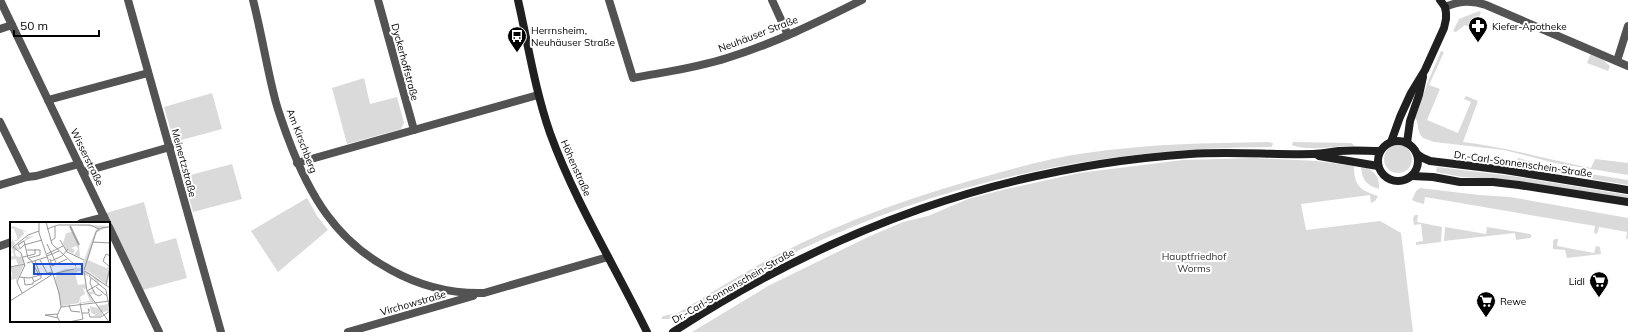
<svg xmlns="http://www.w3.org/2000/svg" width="1628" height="332" font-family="Mulish,sans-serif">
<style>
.green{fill:#dadada}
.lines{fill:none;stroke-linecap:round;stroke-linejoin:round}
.street{stroke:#535353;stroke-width:8}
.secondary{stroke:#202020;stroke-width:8}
.labels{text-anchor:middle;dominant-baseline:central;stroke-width:4;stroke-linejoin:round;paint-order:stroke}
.poi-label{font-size:10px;fill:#000;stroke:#fff;text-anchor:start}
.street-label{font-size:10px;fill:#000;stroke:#fff}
.park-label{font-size:10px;fill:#313131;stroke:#fff}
.inset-river{fill:none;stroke:#a1a1a1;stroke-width:2}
.inset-road{fill:none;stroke:#999;stroke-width:1}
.view{fill:#1d4ed8;fill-opacity:0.15;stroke:#1d4ed8;stroke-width:2}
.inset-edge{fill:none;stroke:#000;stroke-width:2}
</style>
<rect width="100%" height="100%" fill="#fff"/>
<g class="green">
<path d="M1479,11L1481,12L1475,27L1480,29V31L1465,25L1456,32L1453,31L1459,19Z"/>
<path d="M1441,51L1444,52L1429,85L1440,89L1427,120L1458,133L1471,102L1464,99L1466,96L1478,101L1463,142C1507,147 1548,160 1591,168L1595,159L1628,163V175L1555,163L1504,150L1434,142L1423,138C1416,131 1420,124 1415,118L1427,84Z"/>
<path d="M1591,53L1601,58L1610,66L1608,71L1587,63Z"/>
<path d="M364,78L370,104L397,97L404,123L401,129L347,144L332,88Z"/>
<path d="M212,93L222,129L174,142L164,107Z"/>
<path d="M1268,142L1273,143L1272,147C1104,147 942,181 791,254C753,272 719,296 682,315L672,319H661L663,316L678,313C707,295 737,277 767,260C840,222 918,194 998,173C1027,165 1056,157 1086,153C1146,144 1207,143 1268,142Z"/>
<path d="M1293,142L1351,143L1353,144L1354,146C1335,145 1309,152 1292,145Z"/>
<circle cx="1398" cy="159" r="14"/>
<path d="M1253,158L1317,161L1354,166C1354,186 1360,190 1378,196L1375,201L1371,203L1370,195L1301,204L1306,230L1380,221L1401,233L1413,332H692L768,286L868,237L903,222L928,216L968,199L1002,190L1079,173L1183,160Z"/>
<path d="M1518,158L1554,168L1628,180V185L1568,175L1517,162Z"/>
<path d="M232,164L242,199L193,212L183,177Z"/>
<path d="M1361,166C1373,169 1380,176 1379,189C1366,185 1362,180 1361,166Z"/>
<path d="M1437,167L1512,176L1628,195V199L1512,180L1462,177L1436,172Z"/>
<path d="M1420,188L1479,195L1510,197L1628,218V239H1626L1627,232L1599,227L1597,234L1594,233L1595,226L1425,197L1424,204L1416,202L1412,200L1416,191Z"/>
<path d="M307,198L317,216L328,230L278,272L251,231Z"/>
<path d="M144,202L155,244L176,238L187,278L143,290L106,213Z"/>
<path d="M1415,215H1418L1417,222L1442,227L1441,242L1416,245V242L1423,241L1421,224L1414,225L1413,218Z"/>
<path d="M1445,227L1486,234L1487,227L1530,234L1532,236L1530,238L1516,240L1515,233L1444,241Z"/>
<path d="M1555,239H1558L1557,246L1594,253L1596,246L1600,247L1601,254L1567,258L1565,250L1553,249V241Z"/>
</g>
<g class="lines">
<g class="street">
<path d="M0,0L107,223"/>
<path d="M128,0L221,332"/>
<path d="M253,0C261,31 266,63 274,95C277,109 283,124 288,138C309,195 336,241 391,270C420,286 450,294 484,293L608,257"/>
<path d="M378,0L414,130"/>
<path d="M609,0L633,78C664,72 696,68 727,58C773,44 818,22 862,0"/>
<path d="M772,0L788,35"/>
<path d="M1445,7C1459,1 1471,0 1486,5L1628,66"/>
<path d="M0,29L12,25"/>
<path d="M1617,61L1628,26"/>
<path d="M48,100L148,73"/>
<path d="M0,122L27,177L0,185"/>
<path d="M297,163L538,95"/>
<path d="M83,172L170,147"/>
<path d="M27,177L36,176L79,164"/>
<path d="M81,223L104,217"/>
<path d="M109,227L159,332"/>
<path d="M0,246L11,242"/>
<path d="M348,332L473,296"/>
</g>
<g class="secondary">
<path d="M518,0C528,44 535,90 550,133C575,202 615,266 647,332"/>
<circle cx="1398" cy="161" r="20"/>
<path d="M1391,142L1400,117L1411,93L1425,70L1444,28L1446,19V13L1445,7L1440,0"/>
<path d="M1407,143L1410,121L1419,95L1423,77"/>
<path d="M1417,154L1423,158L1430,161L1505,170L1628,190"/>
<path d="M1319,156L1378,166"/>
<path d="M1412,176L1433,177L1460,182H1493L1519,185L1628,202"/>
<path d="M673,332C831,229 1000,167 1190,154C1231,151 1272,155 1313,154C1322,154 1330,152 1339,151C1353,150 1367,151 1380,151"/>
</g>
</g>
<defs>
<symbol id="pharmacy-pin" viewBox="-11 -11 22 30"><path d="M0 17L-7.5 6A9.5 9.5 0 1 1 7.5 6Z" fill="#000" stroke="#fff"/><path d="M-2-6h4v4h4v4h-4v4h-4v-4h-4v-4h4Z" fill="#fff"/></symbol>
<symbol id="bus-pin" viewBox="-11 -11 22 30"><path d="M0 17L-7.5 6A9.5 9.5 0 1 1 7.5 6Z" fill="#000" stroke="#fff"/><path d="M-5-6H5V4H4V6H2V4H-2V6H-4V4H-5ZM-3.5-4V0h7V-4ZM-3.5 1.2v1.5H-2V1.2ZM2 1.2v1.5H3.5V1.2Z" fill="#fff"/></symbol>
<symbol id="supermarket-pin" viewBox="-11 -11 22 30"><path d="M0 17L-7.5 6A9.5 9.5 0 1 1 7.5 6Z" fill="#000" stroke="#fff"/><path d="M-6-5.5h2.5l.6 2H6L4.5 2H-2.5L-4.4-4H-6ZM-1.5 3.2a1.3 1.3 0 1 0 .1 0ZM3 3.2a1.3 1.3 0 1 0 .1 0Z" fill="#fff"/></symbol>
</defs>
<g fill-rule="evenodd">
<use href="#pharmacy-pin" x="1467" y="15" width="22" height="30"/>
<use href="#bus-pin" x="506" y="25" width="22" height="30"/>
<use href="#supermarket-pin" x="1588" y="270" width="22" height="30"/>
<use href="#supermarket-pin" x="1475" y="290" width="22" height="30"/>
</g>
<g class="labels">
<g class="poi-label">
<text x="1492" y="26">Kiefer-Apotheke</text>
<text x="531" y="30">Herrnsheim,<tspan x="531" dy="12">Neuhäuser Straße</tspan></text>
<text x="1585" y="281" text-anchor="end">Lidl</text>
<text x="1500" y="301">Rewe</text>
</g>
<g class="street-label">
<text transform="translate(758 34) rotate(-21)">Neuhäuser Straße</text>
<text transform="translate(405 62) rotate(75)">Dyckerhoffstraße</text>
<text transform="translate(302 141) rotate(69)">Am Kirschberg</text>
<text transform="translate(87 157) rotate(64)">Wisserstraße</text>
<text transform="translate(184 163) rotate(75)">Meinertzstraße</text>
<text transform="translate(1523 164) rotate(8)">Dr.-Carl-Sonnenschein-Straße</text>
<text transform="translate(576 168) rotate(66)">Höhenstraße</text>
<text transform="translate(733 286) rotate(-30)">Dr.-Carl-Sonnenschein-Straße</text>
<text transform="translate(413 303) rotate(-16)">Virchowstraße</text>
</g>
<g class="park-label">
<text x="1194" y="256">Hauptfriedhof<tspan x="1194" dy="12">Worms</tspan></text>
</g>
</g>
<g transform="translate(10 222)">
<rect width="100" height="100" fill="#fff"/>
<path d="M78,0L79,3L100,4L87,10L78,38L96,46L99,45L100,51L96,62L79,50L75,48L76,50H78L90,59L88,61L81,53L79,55V51L78,54L74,53L77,68L73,66L75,72L70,75L71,80L80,79L76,69L82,70V67L84,71L80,73L84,80L70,81L69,76V81L51,84L45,55L47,54L43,52L55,47H64L66,44L67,46H73L72,43L87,5L66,3H79ZM69,49L74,50L70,53L74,52L75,62L68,63L65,51ZM3,4L18,10L13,9L14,12L7,19H3L5,21L2,25L16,17V15L24,14L6,24L11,27L5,29L6,34L10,35L12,32L14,41L8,43L6,37L0,38V35L4,34L3,30L0,31L3,29L0,23L2,18L0,12L3,19L8,17L4,7L0,6ZM62,10L69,22L70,35L64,33L68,27L66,24L61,26L65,28L63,32L56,28L53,21L56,11ZM14,43L6,60V57L0,58L2,52L0,45ZM98,82L99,89L92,90V94H83L86,93L81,91L80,84L88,86L87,84Z" fill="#dadada" fill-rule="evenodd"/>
<path class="inset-river" d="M60,4L69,23"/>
<path class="inset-road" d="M29,0V11L43,52L64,47M36,0L42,22L66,44M37,7L48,3H80L89,7M50,18L57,30L74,38M41,19L45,16V4M83,20L100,21M37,22L47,43M11,26L14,23L32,18M11,27L8,23L14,19L18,36L23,40M17,28H30V33L19,36M37,32L53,24M37,34L49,29M13,35L25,32V27M40,37L42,44L57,37M30,38L37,51M25,39L30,52M41,39L52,34L58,27M22,40L29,53M17,41L37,35M15,44L11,31L3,25L18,13L29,9M0,45L15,42M100,45L93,39L96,32L100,34M74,48L86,10L91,6L100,5M74,49L77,69L99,100M75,49L100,66M79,54L96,68L100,90M9,55L19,56L42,50M22,55L24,60L31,56V53M14,56L15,63L23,62V60M81,56L80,61L85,72L89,74L92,72M96,63L100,45M86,65L97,74M77,69L89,62M12,71L7,60L15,43M0,79L43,52L49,71L51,85L47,94L50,100M59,83L61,89L70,90M51,85L100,79M72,91H78L79,90V87H78L79,89M79,91L80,95H91L100,89M35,93L48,96M35,93L48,92M59,100L73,97L70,81"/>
<path class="view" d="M24,42H72V52H24Z"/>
<rect width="100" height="100" class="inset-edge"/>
</g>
<path d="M14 30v6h85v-6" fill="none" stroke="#000000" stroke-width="2"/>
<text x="20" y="30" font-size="12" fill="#000000" stroke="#ffffff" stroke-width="3" paint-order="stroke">50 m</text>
</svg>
